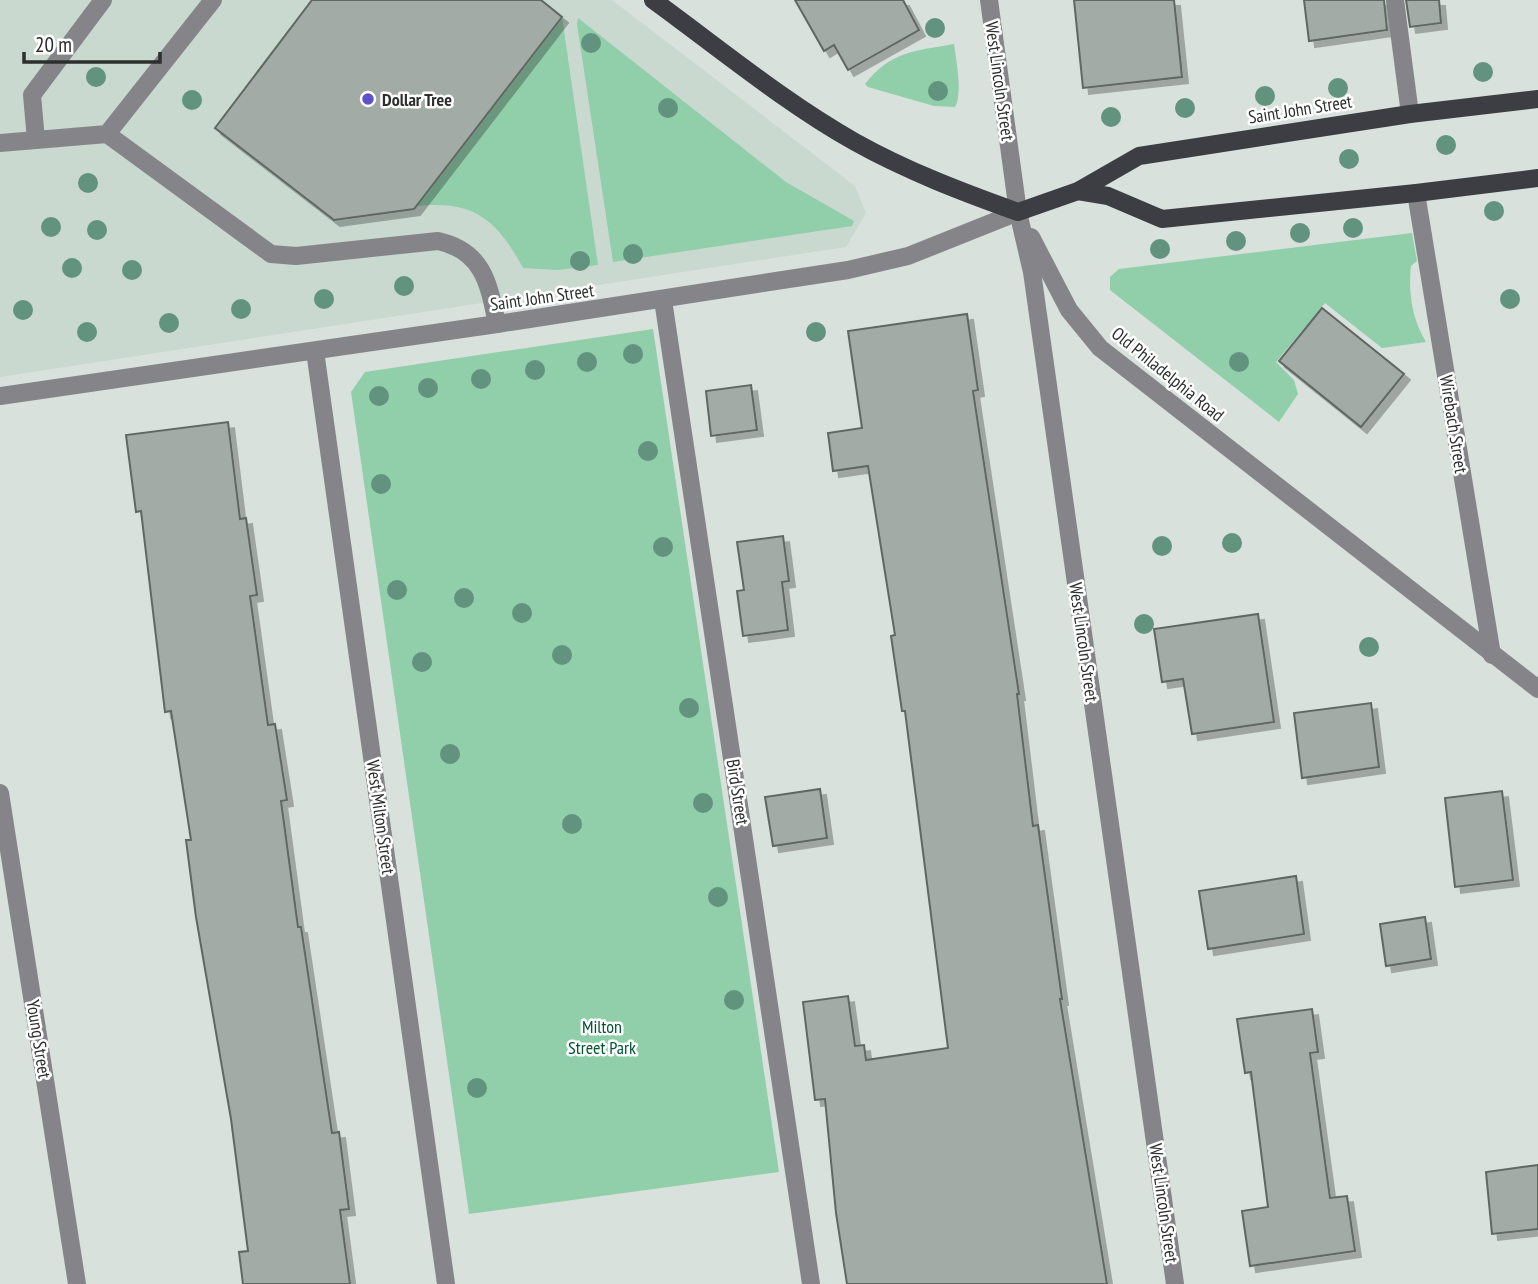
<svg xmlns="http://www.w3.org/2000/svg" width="1538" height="1284" font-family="'PT Sans Narrow',sans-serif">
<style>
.built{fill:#c9d9cf}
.green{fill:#91ceaa}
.building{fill:#a3aba6;stroke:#606762;stroke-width:2;filter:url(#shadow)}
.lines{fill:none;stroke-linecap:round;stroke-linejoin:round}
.minor{stroke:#858589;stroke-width:18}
.major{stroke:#3d3e44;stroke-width:18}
.tree{fill:#62937e}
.poi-dot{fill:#5e52cb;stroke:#fff;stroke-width:2.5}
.labels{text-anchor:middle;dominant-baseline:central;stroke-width:5;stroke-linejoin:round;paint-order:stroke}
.street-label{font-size:18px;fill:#2c2f2d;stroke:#fff}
.poi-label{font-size:18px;font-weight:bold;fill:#2c2f2d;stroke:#fff;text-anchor:start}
.park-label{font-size:18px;fill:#005432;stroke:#fff}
</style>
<defs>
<filter id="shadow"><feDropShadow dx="6" dy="6" stdDeviation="0" flood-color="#0004"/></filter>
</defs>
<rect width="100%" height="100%" fill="#d9e1dc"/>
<path class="built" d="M0,0H612L855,186L866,213L846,247L0,377Z"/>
<g class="green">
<path d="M562,17L598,265L558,270L523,268C496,218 473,200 416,206Z"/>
<path d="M578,18L786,182L854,221L852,226L613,262L577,24Z"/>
<path d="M954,44C956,59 963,94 955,107L934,106L868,87L865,84C891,51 915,51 954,44Z"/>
<path d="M1412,233L1417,261L1411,266C1408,292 1412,319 1426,342L1382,348L1325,303L1276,362L1294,380L1298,394L1279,422L1110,290V277L1119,269Z"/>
<path d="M653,329L779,1172L469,1214L351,392L365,372Z"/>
</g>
<g class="building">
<path d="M312,0H541L562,17L414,209L334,220L215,128Z"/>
<path d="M795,0H903L919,30L848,70L834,45L824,51Z"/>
<path d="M1074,0H1174L1182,77L1083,88Z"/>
<path d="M1304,0H1384L1387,30L1309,41Z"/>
<path d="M1406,0H1439L1441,23L1410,27Z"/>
<path d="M1322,308L1404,374L1361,427L1279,361Z"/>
<path d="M967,314L978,390L973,391L1019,694H1017L1033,826L1038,825L1062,999H1060L1107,1284H847L836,1213L825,1099L815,1100L803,1002L848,996L855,1046L864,1045L866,1060L948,1048L905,711H902L891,636L895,635L868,466L833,471L828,433L862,428L848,331Z"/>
<path d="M751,385L757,430L711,436L706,391Z"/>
<path d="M228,422L240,519L246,518L257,595L250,596L268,725L275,724L287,800L281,801L298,927H301L332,1133L339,1132L349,1209L340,1210L350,1284H243L239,1252L248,1251L231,1119L196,917L186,840H191L171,711L165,712L141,511L136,512L126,435Z"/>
<path d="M783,536L789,581L782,582L788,630L743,636L737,591L744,590L737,542Z"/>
<path d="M1258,614L1274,722L1192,734L1183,679L1162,682L1154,629Z"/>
<path d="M1371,703L1379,767L1302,778L1294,713Z"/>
<path d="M820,789L827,838L773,846L765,797Z"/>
<path d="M1502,791L1513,880L1455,887L1445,798Z"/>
<path d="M1296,876L1304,934L1208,949L1199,891Z"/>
<path d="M1425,917L1431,959L1386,966L1380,924Z"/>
<path d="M1312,1009L1318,1052L1310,1053L1330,1198L1347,1196L1355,1251L1250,1266L1242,1211L1268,1207L1251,1072L1245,1073L1237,1019Z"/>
<path d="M1538,1165V1229L1492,1234L1486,1172Z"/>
</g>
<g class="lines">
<g class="minor">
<path d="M989,0L1018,212L1032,272L1175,1284"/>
<path d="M1395,0L1410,114"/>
<path d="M107,134L271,254L296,256L438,241C484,251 489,285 497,324"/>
<path d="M36,140L32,95L103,0"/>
<path d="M0,143L107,134L213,0"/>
<path d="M1416,193L1492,655"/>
<path d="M1031,237L1069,310L1100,348L1538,689"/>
<path d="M663,300L811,1284"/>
<path d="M315,351L446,1284"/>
<path d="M0,396L497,324L848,270L908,256L1018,212"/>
<path d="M0,793L77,1284"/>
</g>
<g class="major">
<path d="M653,0C719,48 784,102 855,142C907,171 962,192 1018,212L1078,191L1139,156L1410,114L1538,99"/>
<path d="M1078,191L1108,196L1162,219L1416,193L1538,178"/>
</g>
</g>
<g class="tree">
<circle cx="935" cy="28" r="10"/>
<circle cx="591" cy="43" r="10"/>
<circle cx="1483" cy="72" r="10"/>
<circle cx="96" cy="77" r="10"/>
<circle cx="1338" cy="88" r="10"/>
<circle cx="938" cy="91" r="10"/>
<circle cx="1265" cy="96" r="10"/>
<circle cx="192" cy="100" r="10"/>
<circle cx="668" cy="108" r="10"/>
<circle cx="1185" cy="108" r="10"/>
<circle cx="1111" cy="117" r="10"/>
<circle cx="1446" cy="145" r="10"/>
<circle cx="1349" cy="159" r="10"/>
<circle cx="88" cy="183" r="10"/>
<circle cx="1494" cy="211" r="10"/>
<circle cx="51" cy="227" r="10"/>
<circle cx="1353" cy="228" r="10"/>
<circle cx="97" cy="230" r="10"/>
<circle cx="1300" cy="233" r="10"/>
<circle cx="1236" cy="241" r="10"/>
<circle cx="1160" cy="249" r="10"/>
<circle cx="633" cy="254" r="10"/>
<circle cx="580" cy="261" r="10"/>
<circle cx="72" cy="268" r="10"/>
<circle cx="132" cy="270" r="10"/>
<circle cx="404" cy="286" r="10"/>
<circle cx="324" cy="299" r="10"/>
<circle cx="1510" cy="299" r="10"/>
<circle cx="241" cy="309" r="10"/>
<circle cx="23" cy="310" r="10"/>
<circle cx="169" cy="323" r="10"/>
<circle cx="87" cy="332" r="10"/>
<circle cx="816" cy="332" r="10"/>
<circle cx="633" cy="354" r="10"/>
<circle cx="587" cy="362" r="10"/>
<circle cx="1239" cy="362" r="10"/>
<circle cx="535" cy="370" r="10"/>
<circle cx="481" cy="379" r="10"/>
<circle cx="428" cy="388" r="10"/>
<circle cx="379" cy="396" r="10"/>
<circle cx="648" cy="451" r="10"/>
<circle cx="381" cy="484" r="10"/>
<circle cx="1232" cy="543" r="10"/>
<circle cx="1162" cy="546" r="10"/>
<circle cx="663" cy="547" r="10"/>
<circle cx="397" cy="590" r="10"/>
<circle cx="464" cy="598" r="10"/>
<circle cx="522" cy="613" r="10"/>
<circle cx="1144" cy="624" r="10"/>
<circle cx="1369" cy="647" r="10"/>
<circle cx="562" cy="655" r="10"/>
<circle cx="422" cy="662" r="10"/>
<circle cx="689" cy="708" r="10"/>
<circle cx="450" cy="754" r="10"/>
<circle cx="703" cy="803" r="10"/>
<circle cx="572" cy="824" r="10"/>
<circle cx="718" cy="897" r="10"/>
<circle cx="734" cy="1000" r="10"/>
<circle cx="477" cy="1088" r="10"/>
</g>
<circle class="poi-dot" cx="368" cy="99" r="7"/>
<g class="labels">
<g class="street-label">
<text transform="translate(1000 81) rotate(82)">West Lincoln Street</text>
<text transform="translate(1300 109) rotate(-9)">Saint John Street</text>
<text transform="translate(542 297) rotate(-8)">Saint John Street</text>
<text transform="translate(1168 374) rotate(39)">Old Philadelphia Road</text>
<text transform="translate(1454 424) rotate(81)">Wirebach Street</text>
<text transform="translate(1084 642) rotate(82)">West Lincoln Street</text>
<text transform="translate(738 792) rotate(81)">Bird Street</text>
<text transform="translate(381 817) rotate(82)">West Milton Street</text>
<text transform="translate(39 1039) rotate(81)">Young Street</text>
<text transform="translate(1164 1203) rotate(82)">West Lincoln Street</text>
</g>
<g class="poi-label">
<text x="382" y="99">Dollar Tree</text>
</g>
<g class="park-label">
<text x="602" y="1026">Milton<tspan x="602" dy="21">Street Park</tspan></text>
</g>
</g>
<path d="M24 52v10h136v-10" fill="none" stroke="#2c2f2d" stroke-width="3.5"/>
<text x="35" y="52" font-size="21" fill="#2c2f2d" stroke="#ffffff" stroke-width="5" paint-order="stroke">20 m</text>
</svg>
